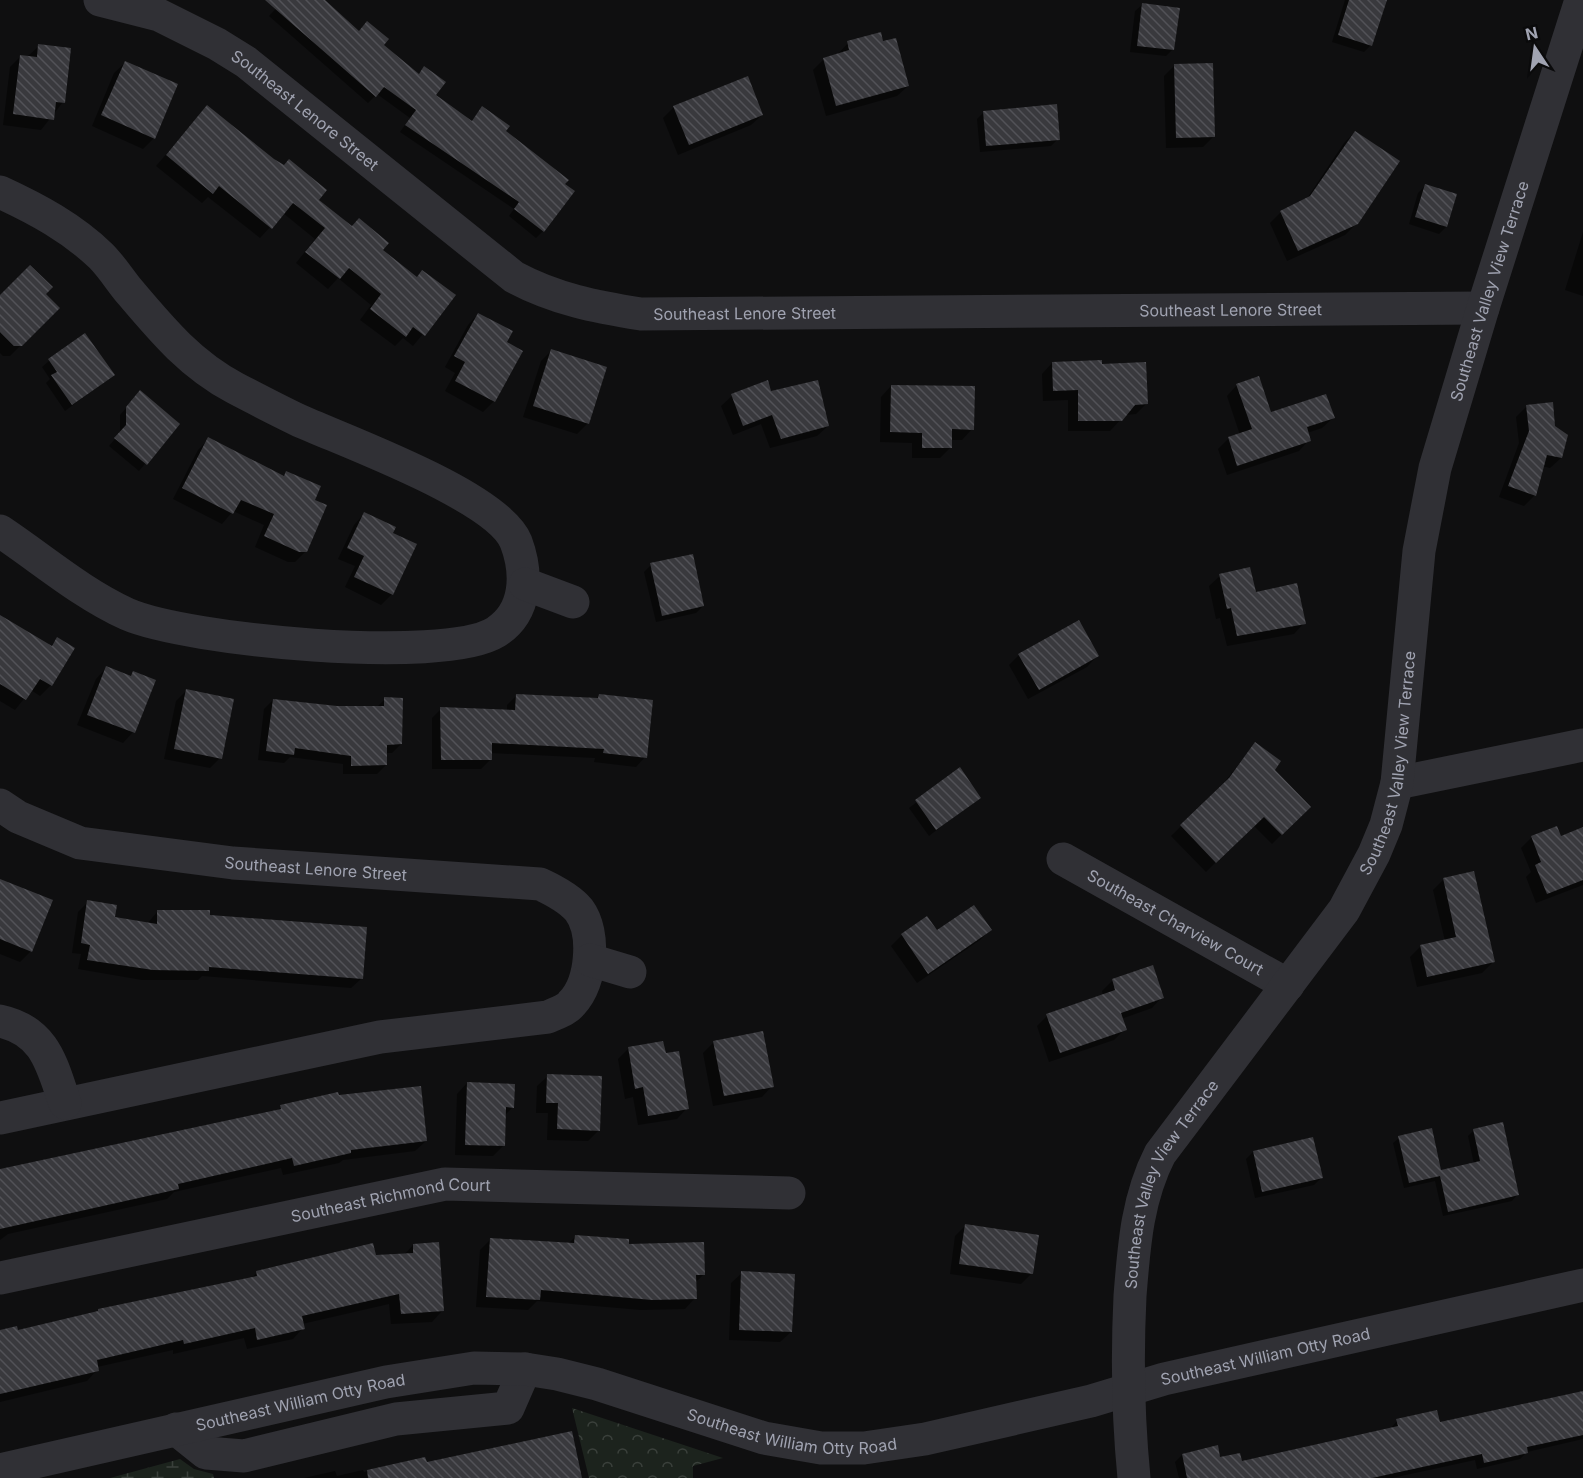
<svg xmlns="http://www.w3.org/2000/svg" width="1583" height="1478" font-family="Inter,sans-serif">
<defs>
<pattern id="forest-crowns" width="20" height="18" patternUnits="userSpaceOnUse" patternTransform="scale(1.5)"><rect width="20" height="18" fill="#1c231d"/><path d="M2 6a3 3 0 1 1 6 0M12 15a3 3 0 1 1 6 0" fill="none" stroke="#3a403b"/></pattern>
<pattern id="wetland-marsh" width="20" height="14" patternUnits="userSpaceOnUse" patternTransform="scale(1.5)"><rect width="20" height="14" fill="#1c231d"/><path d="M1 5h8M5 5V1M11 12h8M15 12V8" fill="none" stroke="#3a403b"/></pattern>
<pattern id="building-back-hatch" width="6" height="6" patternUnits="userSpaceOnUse" patternTransform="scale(1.5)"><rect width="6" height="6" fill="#39393d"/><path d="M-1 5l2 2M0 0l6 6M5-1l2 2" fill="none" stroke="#525257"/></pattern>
</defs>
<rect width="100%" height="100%" fill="#0f0f10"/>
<path fill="url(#forest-crowns)" d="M572,1408L723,1458L693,1466V1478H589Z"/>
<path fill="url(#wetland-marsh)" d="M180,1459L194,1469L213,1474L214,1478H110Z"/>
<path fill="#0007" d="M284,0H323L358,32L382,45L418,75L424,68L434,96L471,122L482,108L504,132L543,231L536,238L509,216L514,209L400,132L410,118L377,94L368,103L269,16Z
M1345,0H1385L1371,45L1364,52L1332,42Z
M1142,5L1173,49L1166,56L1130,52L1135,11Z
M848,43H882L908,86L897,96L826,116L813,70L824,59L837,55Z
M39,46L63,102L41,130L3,125L10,67L21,56L27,57Z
M125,63L154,138L143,149L92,126L114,73Z
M1175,65L1214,136L1203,147L1166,148L1164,76Z
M207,107L317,200L416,278L454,296L413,346L403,338L395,346L360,320L371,305L338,278L328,289L296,263L315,239L283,213L260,238L208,197L202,203L156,166Z
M674,107L762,115L751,125L678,155L663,118Z
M984,112L1058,139L1051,146L980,152L977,119Z
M1355,132L1357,223L1345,235L1287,261L1270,223L1280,213L1306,200L1344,143Z
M1425,186L1456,195L1446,227L1439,234L1409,224L1418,193Z
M1583,232V296L1565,290Z
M44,294L58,308L10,356H3L0,353V297Z
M478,314L505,342L494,401L483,412L445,391L455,373L445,367L468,325Z
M551,351L588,423L577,434L523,417L541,361Z
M49,361L113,375L65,411L46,383L50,379L42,367Z
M1052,363L1101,366L1146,404L1136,414L1125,415L1110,431H1068V400L1043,401L1042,374Z
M1237,385L1270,414L1333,418L1322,428L1307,433L1309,440L1299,451L1227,475L1218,449L1228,439L1240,435L1227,396Z
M891,386L972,429L962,440H951L950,448L940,458H912V443L880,442L881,397Z
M770,393L828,426L817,436L770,448L761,424L733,435L721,406L732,396Z
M134,399L178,424L139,471L109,446L120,433V415Z
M1527,406L1554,427L1561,458L1550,468L1542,466L1535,495L1524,506L1499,497L1519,443L1516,417Z
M209,439L282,477L287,473L313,500L306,551L295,562H288L255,547L264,525L233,511L222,524L173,499L198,450Z
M364,514L391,534L392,594L381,605L345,587L355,566L338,559L354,525Z
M651,565L703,606L696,613L656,622L644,572Z
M1220,576L1255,594L1304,623L1294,634L1227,646L1220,618L1216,619L1209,586Z
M57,639L51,685L40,696L31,690L15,710L0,701V673L50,647Z
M1019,655L1097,656L1087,667L1028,699L1009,665Z
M106,668L130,677L134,673L133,732L123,743L77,725L96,679Z
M186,691L220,758L210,768L164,759L176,701Z
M517,695L595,700L599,696L645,757L636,767L594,762L595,758L490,753L491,759L481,769H432V718L441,709L507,711V705Z
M385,699L401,744L392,753H386V765L377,774H343V764L290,757L284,763L258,760L264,709L273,700L337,708H376Z
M1255,744L1273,770L1309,807L1272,844L1253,825L1206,872L1171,836L1219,789Z
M959,770L979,797L929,836L909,808Z
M1583,828V885L1536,903L1526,877L1531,872L1521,848L1532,837H1560Z
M1444,879L1493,962L1482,973L1417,987L1410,957L1421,946L1445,941L1433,890Z
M0,882L31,951L20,962L0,954Z
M88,902L114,919L147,924L157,912L208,917L361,979L351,988L202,976L198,980H142L78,969L81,954L72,953L78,912Z
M990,930L980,940L917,983L891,946L902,935Z
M1152,967L1162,997L1152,1008L1121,1019L1125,1029L1114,1040L1049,1062L1037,1026L1047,1016L1103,996L1102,991L1112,981Z
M714,1042L772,1086L762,1097L713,1106L703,1053Z
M629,1048L664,1055L687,1108L677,1119L638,1125L633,1097L625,1099L618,1059Z
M548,1076L599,1130L588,1141L547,1140L548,1113H536L537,1086Z
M467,1083L513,1107L504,1116L503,1146L493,1156L455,1155L457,1094Z
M338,1097L426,1141L415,1151L343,1160L339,1163L283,1175L281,1168L174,1192L167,1199L8,1234L0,1240V1169L276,1112L281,1107Z
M1474,1130L1517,1195L1512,1201L1443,1216L1435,1181L1404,1188L1393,1143L1399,1138L1440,1172L1474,1164L1468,1136Z
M1253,1152L1321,1178L1314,1185L1255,1198L1246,1159Z
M966,1225L1032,1273L1021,1284L950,1274L955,1236Z
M576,1236L627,1245L704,1274L695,1283V1298L685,1309L641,1310L537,1301L528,1310L476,1307L480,1250L491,1239L568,1244Z
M413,1245L442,1311L432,1322L391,1324L389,1304L302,1324L303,1328L293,1339L247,1349L244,1338L173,1354V1350L97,1367V1370L87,1381L0,1402V1331L17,1332L251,1279L257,1272L404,1255Z
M742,1273L791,1332L780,1342L729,1340L731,1283Z
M1583,1392V1439L1527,1452L1520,1459L1477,1469L1475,1460L1392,1478H1179L1175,1462L1182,1455L1241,1463L1390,1429L1397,1421L1439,1424Z
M424,1458L426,1464L579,1478H304L335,1471L337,1476L363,1470L364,1472Z"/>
<path fill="url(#building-back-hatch)" d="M265,0H325L359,31L367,21L389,39L384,45L419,74L424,66L446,82L436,95L472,121L482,106L510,126L506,131L569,180L565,184L575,191L544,232L514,209L519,202L405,125L416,110L384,87L376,97Z
M1349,0H1387L1372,46L1338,35Z
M1142,3L1180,8L1174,50L1137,46Z
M881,32L883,41L896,38L909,86L836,106L823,58L849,50L847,41Z
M38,44L71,48L65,103L56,102L54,120L13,114L20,55L37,57Z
M125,61L178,84L155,139L101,115Z
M1213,63L1215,137L1176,138L1174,64Z
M748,76L763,115L689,145L673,106Z
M1057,104L1060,140L986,146L983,111Z
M207,105L274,159L284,165L289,159L327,190L319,200L352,226L359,218L389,243L383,250L417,277L422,270L456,295L425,336L413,327L406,337L370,309L381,294L349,268L340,279L305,252L325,228L293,203L272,229L219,186L213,194L166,155Z
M1355,131L1400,161L1358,224L1298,251L1280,211L1310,196Z
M1425,184L1457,194L1447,227L1415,217Z
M30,265L53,287L46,294L60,308L22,346H14L0,332V295Z
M478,313L513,331L507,342L523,351L495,402L455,381L465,362L454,356Z
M85,333L115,375L72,405L51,375L57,372L48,359Z
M551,349L607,367L589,424L533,406Z
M1102,360V364L1146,362L1148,404L1135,405L1122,421H1078V390L1053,391L1052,362Z
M1259,376L1271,412L1326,394L1335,418L1307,427L1311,441L1237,466L1228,437L1252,429L1236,384Z
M768,380L771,391L818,380L829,426L781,439L772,415L743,426L731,394Z
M891,385L975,386L974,430L952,429V448H922V433L890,432Z
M140,390L180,424L147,465L114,438L126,425V407Z
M1553,402L1555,426L1568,435L1562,458L1547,455L1536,496L1508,486L1529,431L1526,405Z
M208,437L284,476L286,471L321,486L315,500L327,505L307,552H299L264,536L274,514L241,500L233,514L182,488Z
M364,512L396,527L393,533L417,544L393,595L354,577L364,556L347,548Z
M693,554L704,606L662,616L650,563Z
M1250,567L1256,592L1297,583L1306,624L1237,636L1231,608L1227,609L1219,574Z
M0,615L52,646L57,637L75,648L52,686L40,679L26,700L0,684Z
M1079,620L1099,656L1039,690L1018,654Z
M106,666L131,676L133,671L156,680L135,733L87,715Z
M186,689L234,699L222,759L174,749Z
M516,694L598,698L599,694L653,700L647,758L603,753L604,749L492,743V760H441L440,707L515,710Z
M384,697L403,698L402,744L387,745V765L351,766V756L295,748L294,755L266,751L273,699L337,706H384Z
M1255,742L1281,761L1275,770L1311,807L1282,835L1264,817L1216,863L1180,825L1229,778Z
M960,767L981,798L936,830L915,800Z
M1557,826L1561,836L1583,827V880L1547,894L1535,865L1541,862L1531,836Z
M1474,871L1495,962L1427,977L1420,945L1456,937L1443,878Z
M0,879L53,900L32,952L0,939Z
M87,900L117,905L115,917L157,924V910H210V915L367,927L363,979L209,967V971L153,970L87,960L90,945L81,943Z
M974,905L992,930L928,974L901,934L927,916L937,930Z
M1153,965L1164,998L1121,1013L1127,1030L1060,1053L1046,1014L1115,990L1112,979Z
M763,1031L774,1087L724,1096L713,1041Z
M663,1041L666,1053L679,1051L689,1109L648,1116L643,1087L635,1089L628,1047Z
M547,1074L602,1076L600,1131L557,1129L558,1103H546Z
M467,1082L515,1084L514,1108L506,1107L505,1146L465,1145Z
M421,1086L427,1141L351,1150V1153L294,1166L292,1158L178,1184L179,1189L0,1229V1169L281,1109L280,1105L338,1092L339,1095Z
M1503,1122L1519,1195L1448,1212L1440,1176L1409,1183L1398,1136L1432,1128L1441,1170L1480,1161L1473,1129Z
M1313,1137L1323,1178L1262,1192L1253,1151Z
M965,1224L1039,1235L1033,1274L959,1264Z
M575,1235L629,1239V1244L704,1242L705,1275H696L697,1299L652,1300L541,1290L540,1300L486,1297L490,1238L574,1243Z
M439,1242L444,1311L401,1314L399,1294L302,1316L305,1329L257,1340L255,1328L184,1344L183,1340L97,1360L99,1371L0,1394V1330L17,1326L18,1330L98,1311V1309L257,1276L256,1271L373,1243L376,1255L413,1253V1244Z
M741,1271L795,1274L792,1332L739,1330Z
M1583,1391V1435L1527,1447L1528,1453L1484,1463L1482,1454L1372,1478H1187L1182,1454L1218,1445L1220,1457L1240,1453L1242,1461L1398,1426L1396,1419L1437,1410L1440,1422Z
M572,1431L582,1478H368L367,1470L425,1457L427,1462Z"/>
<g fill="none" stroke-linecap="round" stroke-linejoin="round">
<g stroke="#303035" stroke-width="33">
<path id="s1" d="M100,0L159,15L217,44L246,62L514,277C555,299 596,307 641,314L1483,308"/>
<path d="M0,192C37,209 72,228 101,256C111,266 120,280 129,291C162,330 190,364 235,388C256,399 277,410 298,420C344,441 498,496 516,542C528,574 527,612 496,632C443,665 186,640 127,614C81,593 42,559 0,531"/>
<path d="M525,584L573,602"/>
<path d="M1397,783L1583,745"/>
<path id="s2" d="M0,805L18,817L80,843L233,863L540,884C553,890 569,898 579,910C596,933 592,982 572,1003C567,1010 556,1013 548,1017L380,1037L0,1118"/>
<path id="s3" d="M1063,859L1288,985"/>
<path d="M590,960L630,972"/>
<path d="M0,1021C46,1031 52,1066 65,1103"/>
<path id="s4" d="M0,1278L445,1184L789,1193"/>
<path d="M176,1429L206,1453L244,1456L396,1419L508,1408L525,1369"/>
<path id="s5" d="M0,1470L386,1382L474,1368L525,1369L557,1374L597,1384L764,1438L821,1448H864L925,1439L1091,1401L1164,1379L1583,1285"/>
<path id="s6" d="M1134,1478C1128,1417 1127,1357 1130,1296C1134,1246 1137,1199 1160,1154L1344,910L1374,854L1386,825L1397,783L1419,551L1435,468L1483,308L1581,0"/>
</g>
</g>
<g text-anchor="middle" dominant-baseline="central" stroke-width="4.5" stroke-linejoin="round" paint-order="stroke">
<g font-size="16" fill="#a0a3b1" stroke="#0a0a0b">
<text stroke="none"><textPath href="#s1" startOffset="236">Southeast Lenore Street</textPath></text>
<text stroke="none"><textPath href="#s6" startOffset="1275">Southeast Valley View Terrace</textPath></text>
<text stroke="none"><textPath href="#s1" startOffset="1226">Southeast Lenore Street</textPath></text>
<text stroke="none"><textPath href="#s1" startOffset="740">Southeast Lenore Street</textPath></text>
<text stroke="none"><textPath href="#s6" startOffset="790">Southeast Valley View Terrace</textPath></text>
<text stroke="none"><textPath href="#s2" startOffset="326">Southeast Lenore Street</textPath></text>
<text stroke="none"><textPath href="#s3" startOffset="129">Southeast Charview Court</textPath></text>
<text stroke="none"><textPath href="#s6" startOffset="304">Southeast Valley View Terrace</textPath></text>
<text stroke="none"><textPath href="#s4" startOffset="399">Southeast Richmond Court</textPath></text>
<text stroke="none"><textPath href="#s5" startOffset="1298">Southeast William Otty Road</textPath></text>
<text stroke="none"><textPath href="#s5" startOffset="308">Southeast William Otty Road</textPath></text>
<text stroke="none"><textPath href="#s5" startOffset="812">Southeast William Otty Road</textPath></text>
</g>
</g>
<g transform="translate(1535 48) rotate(347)" stroke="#0a0a0b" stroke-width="4.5" paint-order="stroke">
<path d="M0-4.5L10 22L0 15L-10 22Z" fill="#a0a3b1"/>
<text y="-9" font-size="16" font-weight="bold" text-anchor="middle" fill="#a0a3b1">N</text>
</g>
</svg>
